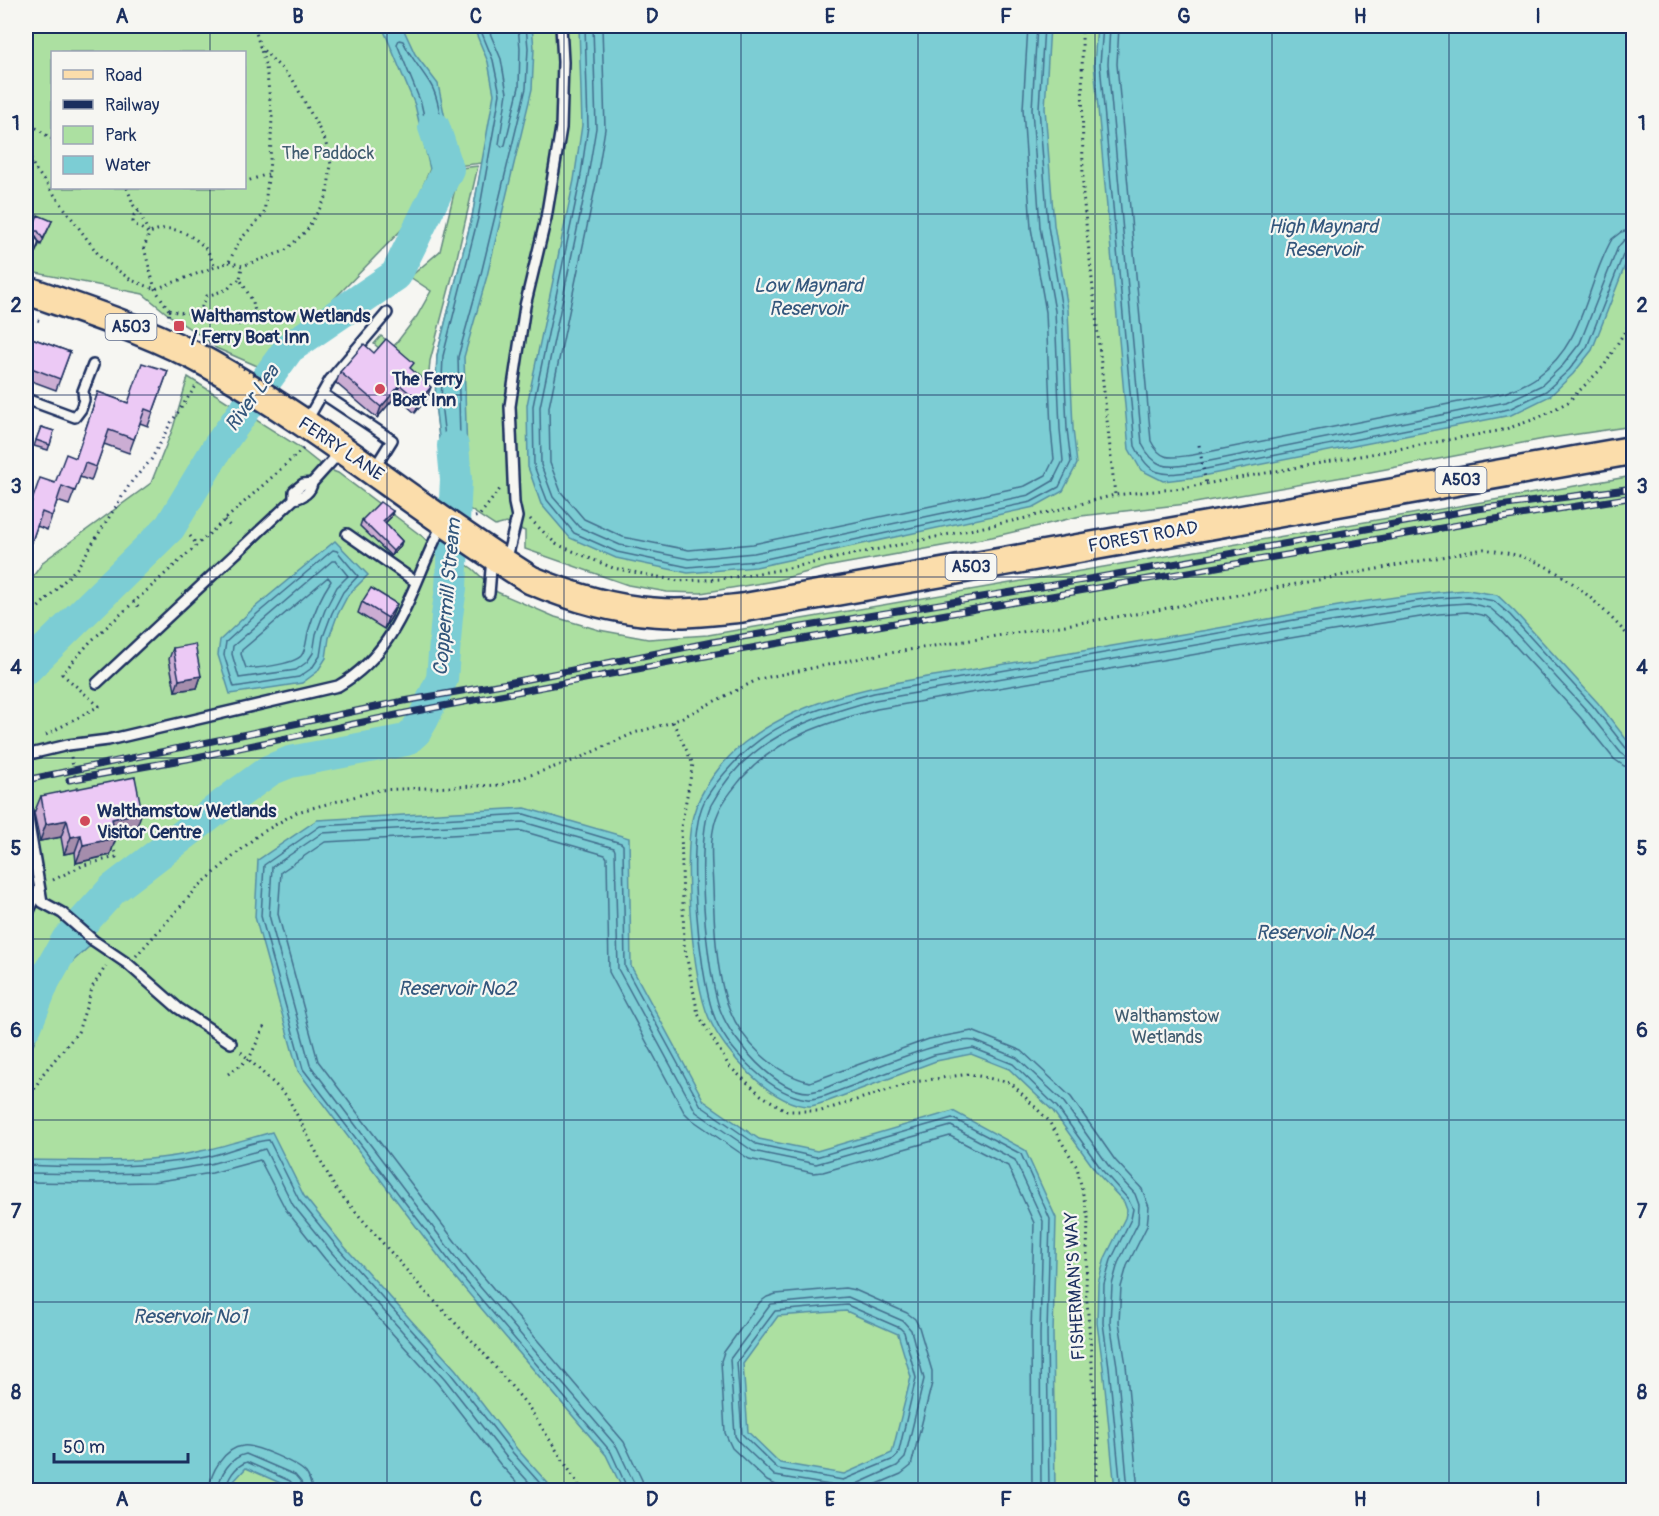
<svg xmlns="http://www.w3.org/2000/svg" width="1659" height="1516" font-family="Pangolin,sans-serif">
<rect width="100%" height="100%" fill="#f6f6f2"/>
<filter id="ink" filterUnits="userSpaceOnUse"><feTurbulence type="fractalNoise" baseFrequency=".0167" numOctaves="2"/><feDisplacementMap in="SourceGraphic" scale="12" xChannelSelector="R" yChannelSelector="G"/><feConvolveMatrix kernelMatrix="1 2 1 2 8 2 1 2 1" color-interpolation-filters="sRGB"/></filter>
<g filter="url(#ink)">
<path fill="#ace0a1" stroke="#648880" stroke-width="1.5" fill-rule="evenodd" d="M26,26H1633V426L1544,439L1360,474L1195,503L1081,516L992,537L826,567L774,581L701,593L667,592L628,585L525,549V531L506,523L495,526L457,501L445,489L435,403L437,355L472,217L482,163L430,169L407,224L306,328L262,368L216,348L206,339L170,316L143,294L26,271ZM52,52H244V188H52Z
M478,166L455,266L430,361L427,398L410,374L374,344L381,336L394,346L417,316L431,291L410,277L440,251L460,168Z
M188,377L296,445L325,468L338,473L423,537L431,545L445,550L473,569L497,592L555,617L599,630L648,639L708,635L1633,476V1490H26V586L44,561L151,483L173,428Z"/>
<path fill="#7ccdd4" stroke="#558ea5" stroke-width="1.5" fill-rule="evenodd" d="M382,26H402L415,54L438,84L455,167L430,169L415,105Z
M473,26H532L534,48L532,89L487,276L464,357L468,491L445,489L435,403L437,355L472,217L494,94L488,62Z
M579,26H1050L1045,108L1054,225L1068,309L1073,429L1077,464L1063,491L1034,507L756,567L688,573L616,558L570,538L541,504L528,467L527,405L574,180L582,125Z
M1097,26H1633V245L1592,350L1573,374L1550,396L1511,415L1197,477L1163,481L1141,470L1129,449L1094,64Z
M335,541L368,575L348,595L337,616L329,638L326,658L317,672L302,683L230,694L218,655L220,640L254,608Z
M1468,590L1497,595L1514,611L1598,703L1633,748V1490H1115L1103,1367L1097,1323L1098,1283L1105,1258L1125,1218L1127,1210L1124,1202L1098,1174L1053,1111L1009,1069L971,1054L936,1061L826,1102C821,1103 814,1106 809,1106C771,1105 723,1051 709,1018C692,981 682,855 693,816C700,789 723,760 744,743C813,689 904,682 988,667C1055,656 1122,644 1189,633C1282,618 1375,595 1468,590Z
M525,808L629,838L631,966L704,1101L759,1139L817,1151L953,1111L1025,1150L1056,1218L1053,1334L1055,1490H623L606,1455L453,1275L298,1071L255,917L258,860L317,820ZM846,1311L898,1334L911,1377L892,1453L844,1474L780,1463L748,1432L743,1364L778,1316Z
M65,926L91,945L63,970L26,1062V999Z
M272,1132L304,1196L342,1244L456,1370L517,1449L554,1490H291L287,1486L246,1468L233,1482L231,1490H26V1160C67,1160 109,1163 150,1159C192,1156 232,1143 272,1132Z"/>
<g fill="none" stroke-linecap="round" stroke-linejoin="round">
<path stroke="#426e8d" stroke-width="1.5" d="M479,26L493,60L500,94L478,218L443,356L441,403L450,481L452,483L458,484L461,481L458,357L481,274L526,88L528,48L526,26
M487,26L501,59L507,93L499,144L502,147L505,145L519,87L520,48L518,26
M585,26L588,126L580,181L533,406L534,466L547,500L574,533L617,552L688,567L756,561L1031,502L1059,487L1071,462L1067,429L1062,310L1048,226L1039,108L1044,26
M593,26L596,128L587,182L540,407L541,465L553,497L579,527L620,545L689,559L754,553L1029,495L1053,481L1063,461L1060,429L1055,311L1040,227L1032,109L1037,26
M602,26L605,129L596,184L549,407L550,463L561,492L584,519L623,537L689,550L753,544L1025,486L1046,475L1054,459L1051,430L1046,312L1031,228L1023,109L1028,26
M1103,26L1100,64L1135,446C1151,479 1163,475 1196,471L1509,409L1546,391L1569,370L1587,347L1625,250L1629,246H1634
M1110,26L1108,64L1142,444C1156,471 1168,467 1195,464L1506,402L1542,385L1563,365L1580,343L1618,247L1624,240L1634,238
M1119,26L1117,64L1151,441C1162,463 1173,457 1193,455L1504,393C1514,389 1528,384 1537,377C1586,342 1585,286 1612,239L1621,232L1634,229
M399,40L403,41C410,57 422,70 431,85C439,97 445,142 447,158L445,161L436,162L434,160L421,103L397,44Z
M333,550L337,551L358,576L343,592L332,613L323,637L320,656L312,668L299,677L234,687L224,655L226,642L258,613Z
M332,561H336L348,576L337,587L325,610L316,634L313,653L307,662L296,670L239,678L232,654L233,646Z
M328,577L331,581C321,596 314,612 309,629C306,637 307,649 301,656C293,664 257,669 246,668L241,654L242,650Z
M26,1000L33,997L66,937L69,936L79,943V947L57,968L26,1046
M26,1165C86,1168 147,1168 206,1157C227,1153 248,1142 269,1140L299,1200L338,1248L451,1374L513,1453L546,1490
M26,1173L95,1174L153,1173L210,1164L265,1149L293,1205L332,1253L445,1379L507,1458L536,1490
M26,1182L95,1183L153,1182L212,1173L260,1160L286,1210L325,1259L438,1384L500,1464L524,1490
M848,1297L903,1321L911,1330L924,1379L905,1458L897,1466L850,1487H842L775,1476L739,1442L735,1436L730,1359L771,1304Z
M847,1305L900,1328L904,1332L916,1378L898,1455L894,1459L843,1480L778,1469L742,1434L737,1362L775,1311Z
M209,1490C210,1473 224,1448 243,1446C255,1444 298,1464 306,1473C310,1478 311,1484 312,1490
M218,1490C219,1475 231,1457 246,1454L295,1475L301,1482L303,1490
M226,1490C227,1479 235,1466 247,1462L290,1481L294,1486L295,1490
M628,1490L611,1452L458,1272L303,1069L261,916L264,865L320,826L524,814L621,843L623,845L625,967L701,1106L756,1144L816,1157L952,1118L1021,1154L1050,1219L1047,1334L1049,1490
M635,1490L634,1483L617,1447L463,1267L310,1065L269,915L272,867L322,833L523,822L614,848L615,851L618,969L696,1112L753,1151L816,1164L951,1126L1015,1160L1043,1221L1040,1334L1041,1490
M644,1490L642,1480L624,1442L470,1261L318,1061L278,914L281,872L325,842L522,831L605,855L607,858L609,972L684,1112L691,1119L749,1159L813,1173L823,1172L950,1136L1008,1166L1034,1223L1031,1334L1032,1490
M807,1490L776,1485L767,1481L732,1448L725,1433L721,1361L724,1352L760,1302L767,1297L776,1294L845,1288L855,1290L907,1313L915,1319L919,1327L932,1371V1383L911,1466L901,1474L863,1490
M1121,1490L1109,1367L1103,1323L1104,1284L1111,1260L1131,1219L1133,1209L1128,1199L1102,1170L1057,1107L1013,1064L973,1048L934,1055L825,1096C819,1097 812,1100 807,1099C770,1094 725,1048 713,1013C699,971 685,841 704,802C710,789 721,777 731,766C770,722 818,708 874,693L1317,616L1438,598L1468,596L1494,601L1510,615L1593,706L1626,748L1634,750
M1128,1490L1117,1366L1110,1322L1112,1285L1118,1263L1138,1223L1139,1205L1135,1194L1108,1165L1063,1101L1017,1058L975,1041C945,1036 854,1076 823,1089C819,1090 813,1092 809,1092C776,1092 732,1041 721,1012C706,976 694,838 711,805C746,739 809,718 875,700L1318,624L1438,605L1468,603L1490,608L1504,620L1587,711L1621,753L1627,757L1634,758
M1138,1490L1126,1365L1119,1322L1121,1287L1127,1266L1147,1226L1149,1207L1142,1189L1115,1160L1071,1097L1022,1051L972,1031L929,1039L810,1082C775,1074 742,1042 729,1008C716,975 714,923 713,887C712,862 708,834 719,811C724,799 734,788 742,778C780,736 825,723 877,709L1320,633L1439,614L1467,612L1486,616L1498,627L1580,717L1614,759L1624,766L1634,767"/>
<path stroke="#7ccdd4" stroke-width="32" d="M26,669L170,527L218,447L289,348L396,275L448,169L434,127
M26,1026L44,981L67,940L113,889L237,794L270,770L290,762L406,740L416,731L423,719L442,679L447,616L451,588L456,479L453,446"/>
<defs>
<path id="service" d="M26,258L33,243
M323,394L392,440L374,469
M26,399L75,417L81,409L84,400L83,391L93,365
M306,422L330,380L387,313
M294,499V491L303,484L312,483
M347,534L416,582
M506,562L517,517L514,503L510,406L525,306L546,218L561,128L563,62L561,26
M489,594L492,557
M97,683L294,499C303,497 311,492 312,483L341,451
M26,755L68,745L108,740L338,686C401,650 412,583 443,523
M26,807L42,902L62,913L94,941L128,964L178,1008L231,1043
M26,917L39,890"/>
<path id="primary" d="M26,290C88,312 153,332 211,365C323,428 422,512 531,580C569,596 612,609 653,612C683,615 713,611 742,608L1634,450"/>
</defs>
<use href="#service" stroke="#1b2f5e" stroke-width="14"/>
<use href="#primary" stroke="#1b2f5e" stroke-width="32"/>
<path stroke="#1b2f5e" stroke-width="3" stroke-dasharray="1.5 4.5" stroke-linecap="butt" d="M1082,26L1083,195L1115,495
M26,121L52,139
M26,148L34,167L101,258L131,280L155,289L229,262L239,241L264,214L270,161L272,117L266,67L254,26
M26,160L33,166
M244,182L268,174
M127,188L134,206L139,211L149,234L144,248L155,289L169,310L168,320
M139,211L134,215L133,222C138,228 144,229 149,234C167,221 193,234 206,249C210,254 212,261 215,267
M229,262L242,266L285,251L307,230L327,196L331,164L325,140L293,80L260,47
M169,310C186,316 206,309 223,317C229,320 232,326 240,324C247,323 251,317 255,312L253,302L240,279L242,266
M199,313L207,296L228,289L233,283L240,279
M26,317L41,321
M475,517L479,516L500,489
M530,519L556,544L613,568L678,581L721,579L779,570L941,536L1026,518L1115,495L1183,488L1503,430L1538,418L1568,402L1604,366L1634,316
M224,520L231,527
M190,536L197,545
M133,601L141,609
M26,620L77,568L132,481L151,460L170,424L198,383
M673,722L693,764L681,827L684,944L698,1014L729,1066L761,1095L787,1111H821L914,1082L969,1074L1011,1083L1048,1120L1077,1167L1088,1217L1086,1289L1098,1439L1096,1480L1094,1490
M46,735L99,706L62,674L90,642L304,448
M71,757L78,791
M53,880L84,865L116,857L113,842
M136,956L198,887L258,835L297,812L379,790L501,785L575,760L634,733L673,722L759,679L871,656L1141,613L1484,549C1496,551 1508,553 1520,556C1567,570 1602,607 1634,642
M241,1052L287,1096L335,1188L421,1287L479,1348L528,1406L582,1490
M228,1074L249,1059L266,1023
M26,1105L42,1075L78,1032L93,986L106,966"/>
<use href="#service" stroke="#f6f6f2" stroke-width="9"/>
<use href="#primary" stroke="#fbddab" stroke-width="27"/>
<defs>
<path id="rail" d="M26,780L404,701L508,683L712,642L1095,578L1477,509L1634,488
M69,780L187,759L406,713L711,655L1476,522L1634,497"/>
</defs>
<use href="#rail" stroke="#1b2f5e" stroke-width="7"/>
<use href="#rail" stroke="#f6f6f2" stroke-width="4.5" stroke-dasharray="14" stroke-linecap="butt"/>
<path stroke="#1b2f5e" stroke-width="3" stroke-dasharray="1.5 4.5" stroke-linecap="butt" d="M238,365L286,394
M1199,445L1206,484"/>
</g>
<path fill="#cbadd3" stroke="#1b2f5e" stroke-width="1.5" d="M52,221L41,245L36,237L32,236L28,239L30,233Z
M26,336L70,352L56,390L26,379Z
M374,353L412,370L427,398L415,413L396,396L377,418L336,383L340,372Z
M168,371L148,426L140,423L129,453L104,444L91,481L80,477L69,505L57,501L47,530L37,526L27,556L26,555V505L30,506L55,483L76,458L98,392L128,403Z
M41,427L54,431L48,450L34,446Z
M393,511L391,517L385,523L402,541L400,547L391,556L360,526L362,520Z
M362,602L392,616L384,629L358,613Z
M173,648L201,676L197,688L175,691L169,659Z
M41,796L136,829L115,834L116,838L110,855L76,863L75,852L64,854L61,837L40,841L34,813Z"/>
<path fill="#a58dac" stroke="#1b2f5e" stroke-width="1.5" d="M34,231L32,236L28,239L30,233Z
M400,385L396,396L377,418L381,407Z
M431,387L427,398L415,413L419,401Z
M393,511L391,517L381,527L383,521Z
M402,541L400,547L391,556L393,551Z
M397,604L392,616L384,629L388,618Z
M201,676L197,688L175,691L179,680Z
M142,812L136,829L106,836L112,819Z
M67,820L61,837L40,841L46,824Z
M81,835L75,852L64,854L71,837Z
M116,838L110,855L76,863L83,845Z"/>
<path fill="#ecc9f5" stroke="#1b2f5e" stroke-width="1.5" d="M38,215L52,221L43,239L38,231H34L30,233Z
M26,336L70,352L60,379L26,366Z
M386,339L414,363L410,368L431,387L419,401L400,385L381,407L340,372L364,344L374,353Z
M142,363L168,371L153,412L145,409L134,439L109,430L96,467L85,463L75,491L62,486L52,516L42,512L32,541L26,540V505L30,506L40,478L55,483L66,454L76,458L98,392L128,403Z
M41,427L54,431L50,445L36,440Z
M380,502L393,511L383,521L402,541L393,551L362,520Z
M371,588L397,604L388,618L362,602Z
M195,644L201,676L179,680L173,648Z
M135,777L142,812L112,819L116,838L83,845L81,835L71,837L67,820L46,824L41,796Z"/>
</g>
<path fill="none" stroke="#1b2f5e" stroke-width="1.5" stroke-opacity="0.55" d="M210,26V52M387,26V1490M564,26V1490M741,26V1490M918,26V1490M1095,26V1490M1272,26V1490M1449,26V1490M210,188V1490M26,214H1634M26,395H1634M26,577H1634M26,758H1634M26,939H1634M26,1120H1634M26,1302H1634"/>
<g fill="#d1495b" stroke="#f6f6f2" stroke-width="2">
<rect x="173" y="320" width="12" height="12" rx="3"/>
<circle cx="380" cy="389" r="6"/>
<circle cx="85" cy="821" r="6"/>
</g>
<g text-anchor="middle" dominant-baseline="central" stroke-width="4.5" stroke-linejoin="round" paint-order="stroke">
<g fill="#f6f6f2" stroke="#5d6b8a" stroke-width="1.5">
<rect x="105.5" y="314" width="51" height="26" rx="4.5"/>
<rect x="1435.5" y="467" width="51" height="26" rx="4.5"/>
<rect x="945.5" y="554" width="51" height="26" rx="4.5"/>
</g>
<g font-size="16" font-weight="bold" fill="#1b2f5e">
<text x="131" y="327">A503</text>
<text x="1461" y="480">A503</text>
<text x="971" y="567">A503</text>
</g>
<g font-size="18" fill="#3f5b6f" stroke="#f6f6f2">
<text x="328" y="153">The Paddock</text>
<text x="1167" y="1016">Walthamstow<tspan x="1167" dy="21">Wetlands</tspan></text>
</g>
<g font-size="18" font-weight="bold" fill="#1b2f5e" stroke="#f6f6f2" text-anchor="start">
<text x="191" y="316">Walthamstow Wetlands<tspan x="191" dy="21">/ Ferry Boat Inn</tspan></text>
<text x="392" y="379">The Ferry<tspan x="392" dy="21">Boat Inn</tspan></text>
<text x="97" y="811">Walthamstow Wetlands<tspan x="97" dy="21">Visitor Centre</tspan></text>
</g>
<g font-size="18" fill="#1b2f5e" stroke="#f6f6f2">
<text transform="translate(341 449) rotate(34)">FERRY LANE</text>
<text transform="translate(1143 537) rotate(-10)">FOREST ROAD</text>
<text transform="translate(1075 1286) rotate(-93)">FISHERMAN'S WAY</text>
</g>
<g font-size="20" font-style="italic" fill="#33567c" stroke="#f6f6f2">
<text x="1323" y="226">High Maynard<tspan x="1323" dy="23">Reservoir</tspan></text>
<text x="808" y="285">Low Maynard<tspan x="808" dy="23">Reservoir</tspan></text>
<text transform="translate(252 398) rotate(-54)">River Lea</text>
<text transform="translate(447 597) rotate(-85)">Coppermill Stream</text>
<text x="1315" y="932">Reservoir №4</text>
<text x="457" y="988">Reservoir №2</text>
<text x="190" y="1316">Reservoir №1</text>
</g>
</g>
<rect width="1659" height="1516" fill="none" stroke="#f6f6f2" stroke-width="66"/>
<rect x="51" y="51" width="195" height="138" fill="#f6f6f2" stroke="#9ea6b7" stroke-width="1.5"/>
<rect x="63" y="70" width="30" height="9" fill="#fbddab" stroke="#9ea6b7" stroke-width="1.5"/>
<text x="105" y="81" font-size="18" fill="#1b2f5e">Road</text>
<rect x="63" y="100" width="30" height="9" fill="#1b2f5e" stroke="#9ea6b7" stroke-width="1.5"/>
<text x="105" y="111" font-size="18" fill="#1b2f5e">Railway</text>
<rect x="63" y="126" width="30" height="18" fill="#ace0a1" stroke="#9ea6b7" stroke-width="1.5"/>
<text x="105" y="141" font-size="18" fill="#1b2f5e">Park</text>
<rect x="63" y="156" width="30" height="18" fill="#7ccdd4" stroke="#9ea6b7" stroke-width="1.5"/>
<text x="105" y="171" font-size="18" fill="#1b2f5e">Water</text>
<path d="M54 1453v9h134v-9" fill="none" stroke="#1b2f5e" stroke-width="3"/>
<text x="63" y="1453" font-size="18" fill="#1b2f5e" stroke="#f6f6f2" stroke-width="4.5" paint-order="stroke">50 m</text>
<rect x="33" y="33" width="1593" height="1450" fill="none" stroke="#1b2f5e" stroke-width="2"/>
<g font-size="20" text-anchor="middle" font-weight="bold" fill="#1b2f5e">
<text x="122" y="23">A</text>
<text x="298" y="23">B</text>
<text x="476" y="23">C</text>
<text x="652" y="23">D</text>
<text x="830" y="23">E</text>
<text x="1006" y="23">F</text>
<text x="1184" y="23">G</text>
<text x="1360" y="23">H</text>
<text x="1538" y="23">I</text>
<text x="16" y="130">1</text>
<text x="1642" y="130">1</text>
<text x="16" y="312">2</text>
<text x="1642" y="312">2</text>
<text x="16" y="493">3</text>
<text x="1642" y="493">3</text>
<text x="16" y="674">4</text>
<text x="1642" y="674">4</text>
<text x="16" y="855">5</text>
<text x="1642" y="855">5</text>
<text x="16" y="1037">6</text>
<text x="1642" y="1037">6</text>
<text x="16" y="1218">7</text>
<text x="1642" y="1218">7</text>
<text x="16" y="1399">8</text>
<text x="1642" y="1399">8</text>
<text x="122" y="1506">A</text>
<text x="298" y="1506">B</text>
<text x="476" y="1506">C</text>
<text x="652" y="1506">D</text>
<text x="830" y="1506">E</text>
<text x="1006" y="1506">F</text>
<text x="1184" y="1506">G</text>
<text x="1360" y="1506">H</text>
<text x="1538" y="1506">I</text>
</g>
</svg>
